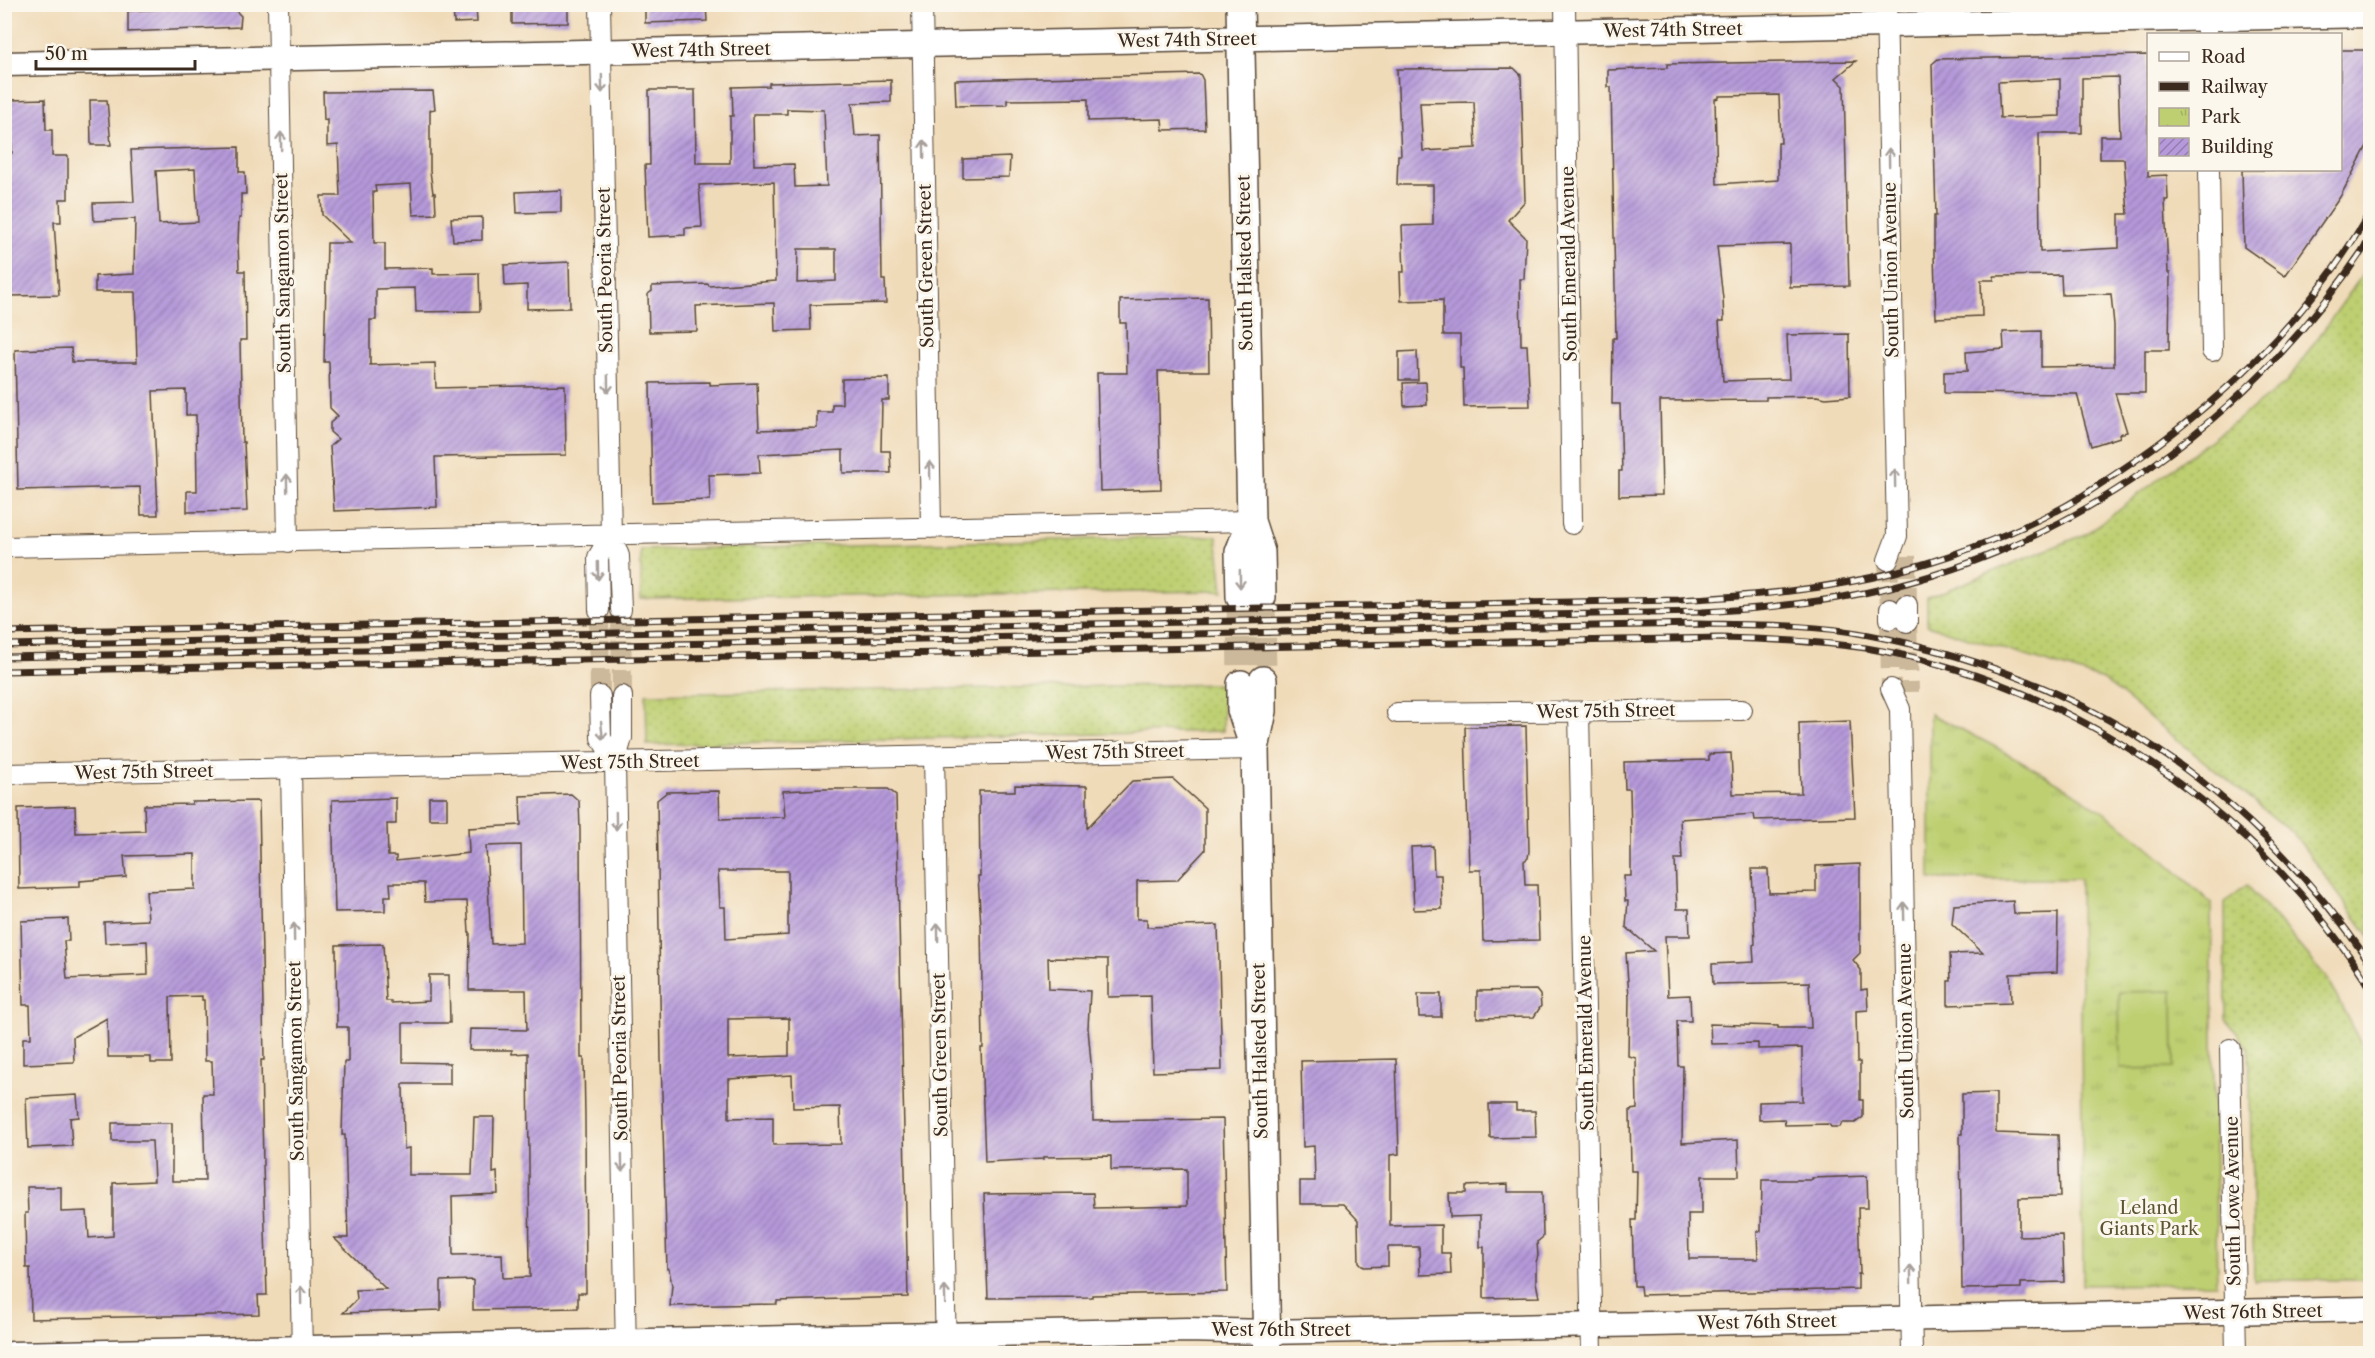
<svg xmlns="http://www.w3.org/2000/svg" width="2375" height="1358" font-family="'Libre Caslon Text',serif">
<defs>
<pattern id="grass-dots" width="8" height="8" patternUnits="userSpaceOnUse" patternTransform="scale(1.5)"><rect width="8" height="8" fill="#bdcf71"/><path d="M2 2h.1M6 6h.1" fill="none" stroke="#a3b261" stroke-width="1.8" stroke-linecap="round"/></pattern>
<pattern id="park-tufts" width="24" height="20" patternUnits="userSpaceOnUse" patternTransform="scale(1.5)"><rect width="24" height="20" fill="#bdcf71"/><path d="M3 7l-1-3M5 7V3M7 7l1-3M15 17l-1-3M17 17v-4M19 17l1-3" fill="none" stroke="#a3b261"/></pattern>
<pattern id="building-hatch" width="6" height="6" patternUnits="userSpaceOnUse" patternTransform="scale(1.5)"><rect width="6" height="6" fill="#b599da"/><path d="M-1 1l2-2M0 6l6-6M5 7l2-2" fill="none" stroke="#947db0"/></pattern>
</defs>
<rect width="100%" height="100%" fill="#fbf7ec"/>
<filter id="ink" filterUnits="userSpaceOnUse"><feTurbulence type="fractalNoise" baseFrequency=".0167" numOctaves="2"/><feDisplacementMap in="SourceGraphic" scale="12" xChannelSelector="R" yChannelSelector="G"/><feConvolveMatrix kernelMatrix="1 2 1 2 8 2 1 2 1" color-interpolation-filters="sRGB"/></filter>
<filter id="wash" filterUnits="userSpaceOnUse"><feTurbulence type="fractalNoise" baseFrequency=".008" numOctaves="4" result="noise"/><feDisplacementMap in="SourceGraphic" scale="24" xChannelSelector="R" yChannelSelector="G"/><feGaussianBlur stdDeviation="1.35" result="paint"/><feColorMatrix in="noise" values="0 0 0 0 0 0 0 0 0 0 0 0 0 0 0 0 0 1.4 0 .05"/><feComposite in="paint" operator="in"/></filter>
<g filter="url(#wash)">
<rect width="100%" height="100%" fill="#f0dbb9"/>
<path fill="url(#grass-dots)" stroke="#7c7c48" stroke-width="1.5" d="M2370,264V937L2294,834L2103,680L1927,625V598L2086,534L2286,383Z
M1217,536L1223,591L641,599V550Z
M1223,684V731L647,745L646,694Z
M2247,885L2327,978L2370,1062V1280H2254L2249,1049L2226,1019L2225,902Z"/>
<path fill="url(#park-tufts)" stroke="#7c7c48" stroke-width="1.5" d="M1930,714C1989,742 2048,774 2102,811C2141,838 2176,871 2211,903L2217,1284L2083,1285L2080,879H1930Z"/>
<path fill="#bdcf71" stroke="#7c7c48" stroke-width="1.5" d="M2173,991L2174,1068L2120,1069L2119,992Z"/>
<g id="blocks">
<path fill="url(#building-hatch)" fill-rule="evenodd" d="M165,4H237V12L241,16L240,27L128,32V11L165,9Z
M453,4H476L477,22L454,23Z
M512,4H568V23L512,24Z
M645,4H706L707,21L645,23Z
M2340,50H2370V140L2340,197L2285,276L2244,247L2242,170H2340Z
M2148,55V176L2167,175L2168,200H2165L2168,273H2170L2169,350H2145V393H2115L2127,432L2119,434L2120,437L2091,446L2077,394L1944,393V372L1967,371L1966,352L2004,349L2003,332L2041,331V367L2114,366V325L2111,294L2062,295L2061,275L1994,276V280H1981L1982,316L1936,318L1934,254V216H1936L1932,64L1938,59ZM2118,77L2120,136H2100V159H2124L2128,214H2119V248L2040,252L2039,133H2082V78ZM2060,79V116L2000,118L1998,82Z
M1856,61L1836,78L1844,86L1849,286L1790,287V244L1717,246L1723,299L1724,321H1719L1723,381L1789,379L1787,335L1849,334L1850,396L1826,398L1817,396L1766,397V400L1660,401L1662,495L1619,496V471H1622L1620,404H1612L1613,338H1616L1611,87H1608V70L1667,68V64ZM1779,95L1781,143H1778V180L1717,184L1715,99L1719,98V96Z
M1514,68L1521,75L1525,201L1508,220L1526,238L1524,279H1520L1521,345H1527L1530,406L1464,407L1463,368H1460V335H1443V300L1401,301L1400,272H1404L1402,226L1433,225V185H1397L1398,155H1401L1397,69ZM1474,102L1476,148L1423,151L1420,103Z
M1200,74L1203,80L1205,129L1163,130L1162,119L1088,121V99L1007,100V105L956,106L955,80Z
M891,80V102L852,103L855,136L880,135L882,280H885L886,303L810,305L811,330L775,331L774,303L696,306L697,331L649,332L648,294L652,291V286L708,284L709,286L776,281L774,182L699,185L702,227L685,228V235L648,237L645,165H650L649,90H695L696,163H730V116H733L732,87L769,86V83ZM787,109L824,110L827,186L795,187L794,164L754,165L753,114H787ZM798,249H836V281L797,283Z
M433,91L435,109L430,110V171L433,193H435L436,214L413,215L411,184L375,186L376,192H373L374,243H385V269L433,268V274L479,273L480,311L416,312L415,288L376,289V320H370V365L435,363L436,388L565,385L566,455L435,457L437,507L334,511L330,446L338,439L330,432V423L338,416L330,408L329,362H324L327,243H351L322,215L321,196H340L338,145L327,146V119L324,120L323,92Z
M45,99L46,130H52V156H68V199H60L61,222H54L59,295L10,296V177L9,170L5,168V160L12,153L11,100Z
M90,100H107L111,145H91Z
M239,147V172H245L246,194H241V218H239L238,242L239,271H245L246,340H240L242,442H244L247,511L187,512V491H197L196,415H186V390L153,391L158,515H141L140,487L18,490L15,350L71,348L72,362H137L135,292H95V276L134,274L135,219L94,221L93,203L134,202L131,150ZM195,169L198,222L159,224L156,171Z
M1010,157L1009,177L963,178V159Z
M561,190V212L517,213L516,192Z
M482,217V240L453,241L451,218Z
M569,262L570,308L527,309V285L505,286L504,265Z
M1208,298L1209,371H1158L1161,489L1100,491L1097,373H1127L1126,323H1120V300Z
M1417,351L1418,380H1399V352Z
M889,378V400H882L881,451H890L891,473H843V450L759,454L760,473L709,475L710,500L652,502L650,383L710,382V385L757,383L759,430L817,428V412H832V404H842V379Z
M1426,382L1427,405L1404,406L1403,383Z
M1850,721L1855,817L1755,820L1754,814L1680,819L1682,859H1675L1677,909H1689L1690,936H1665L1668,996L1690,995L1691,1021H1677L1678,1066H1683L1682,1143L1738,1140L1739,1176H1702V1214H1688L1689,1259H1758L1757,1231H1761L1762,1180H1812V1178L1867,1176L1868,1208H1858L1860,1274H1858V1289L1641,1295L1640,1286H1634L1632,1220H1636L1637,1171H1631L1630,1110L1637,1109L1636,1058L1628,1056L1629,997L1626,953L1654,951L1626,927L1628,901H1625L1624,876H1631V835L1630,789H1625L1624,762L1709,760V754L1731,753L1733,794L1801,793L1799,723Z
M1526,726L1529,851L1528,858L1524,861L1525,885H1537L1539,940L1483,941L1481,870H1469L1465,727Z
M1173,779L1205,808V850L1177,880L1137,881V919H1147V927L1218,925L1222,1070L1153,1072L1151,996L1108,997V959L1048,958L1049,989L1090,991L1088,1028L1092,1074L1093,1121L1223,1119L1227,1292L1092,1295V1297L988,1298L984,1194L1093,1193L1094,1208L1187,1206V1169L1111,1170V1156L1043,1157V1159L985,1162L981,1048H983L981,926L978,876H980L979,791H1015V785L1087,786V828L1132,781Z
M823,789H888L896,795L908,1297L777,1301V1304L670,1306L672,1285L669,1269H667L661,1059L657,800L667,792L719,791L720,819L785,817L783,791ZM718,871H788V935L726,939L725,907H720ZM789,1018V1056L728,1058V1019ZM792,1075L793,1108L840,1107L841,1144L773,1145V1117L729,1118V1079Z
M571,794L579,801L580,830L581,1058H584L585,1116L586,1293H578V1308L473,1310V1280L441,1281V1310L343,1313L357,1299L356,1290L386,1289L334,1238H348L345,1135H342L344,1062H348V1027H337L336,945L383,944L386,1001H391V1003L429,1001V975H449L450,1023H403V1062L450,1063V1084H403L404,1149L409,1148V1175H472L474,1117H494L493,1173L497,1172L498,1194L452,1196L453,1255L502,1254L503,1278L530,1277L528,1053L512,1054V1050H469L470,1029L527,1030L526,990H469L470,932H469L467,901L425,902L424,883H390L391,896H385V911L335,912L332,800L396,798V824H387L388,856H396V861L469,853L468,828L521,825L520,796ZM521,845L522,943L491,944L486,846Z
M429,797H447V819H429Z
M259,801L264,1060H261L263,1165L267,1295H258L259,1314L31,1319L30,1268H26L25,1213H28L27,1187H61V1212L87,1211L89,1238L113,1236V1183L154,1181L152,1141H112V1123H172V1181H205L203,1094H213L212,1061H205L204,1000H202V996L170,997L171,1063H151V1057H108L107,1018L73,1037L74,1062L23,1064V1038H31L30,1005H23L21,921L68,919L69,941H64L67,979L148,975L147,941L105,943L104,922L148,920L146,891L195,889V854L124,856L126,877L80,881V887L19,889L18,808L75,806L76,833L145,831L144,805L192,804V802Z
M1433,846L1434,875H1441L1442,909L1414,910L1411,847Z
M1860,864V953L1853,960L1861,970V990L1867,989L1868,1010L1856,1011L1857,1062H1860V1100H1863V1117L1855,1123H1842L1840,1127H1831L1829,1124L1785,1125L1784,1119L1759,1120V1102L1802,1101V1048L1758,1049V1043L1711,1044L1710,1024L1778,1026V1028H1811L1809,982L1713,984L1712,964L1754,962L1753,945L1755,944L1752,869H1768L1769,893L1816,892V866Z
M2013,901L2014,914L2058,913L2057,972L2010,974L2011,1003L1948,1005V981H1951L1950,954L1983,953L1952,924L1954,905Z
M1536,990L1540,995L1541,1006L1534,1017L1477,1018V991Z
M1418,994H1441V1017H1419Z
M1396,1059L1399,1154L1390,1155V1226L1441,1225V1253H1450L1451,1274L1420,1275L1419,1247H1388V1266L1364,1267L1359,1262L1358,1220L1343,1204H1300V1181H1315L1314,1146L1303,1147L1301,1061Z
M1996,1093V1133L2058,1135L2060,1197L2019,1198V1236L2062,1235L2064,1282L2021,1283V1288L1962,1289L1960,1134H1962V1094Z
M77,1095L79,1117L70,1118L72,1146L28,1148L26,1098Z
M1489,1104H1516V1111H1535L1536,1137L1490,1138Z
M1508,1184V1192H1542L1543,1237L1537,1242L1538,1256L1536,1262V1282L1539,1297L1484,1298V1247H1480V1216L1450,1217L1449,1193H1466V1186Z"/>
</g>
</g>
<g filter="url(#ink)">
<use href="#blocks" fill-opacity="0" stroke="#564535" stroke-width="1.5"/>
<g fill="none" stroke-linecap="round" stroke-linejoin="round">
<path stroke="#ccb89a" stroke-width="20" stroke-dasharray="20 10" stroke-linecap="butt" d="M1906,556L1907,605
M1888,560L1890,609
M599,610L600,696
M621,610L622,696
M1890,619L1891,689
M1907,622L1909,692"/>
<path stroke="#ccb89a" stroke-width="27" stroke-dasharray="27 14" stroke-linecap="butt" d="M1240,597L1241,684
M1262,597L1263,680"/>
<defs>
<path id="minor" d="M278,4L288,542
M600,4L611,535L619,556L621,610
M922,4L931,528
M1565,4L1572,524
M1886,4L1897,536L1888,560
M2206,4L2207,34
M2209,170L2212,351
M4,547L1251,521
M1907,605V622
M1890,609V619
M599,610L598,557L611,535
M1891,689L1900,709L1912,1354
M600,696L601,738L615,762
M622,696V738L615,762L626,1354
M1579,712L1592,1354
M1397,713L1742,710
M934,756L946,1354
M291,769L302,1354
M4,774L1255,749
M2230,1049L2236,1354"/>
<path id="tertiary" d="M4,64L2370,15
M12,1354L1187,1330L1266,1332L2370,1309"/>
<path id="secondary" d="M1240,4L1251,521L1261,552L1262,597
M1240,597L1239,552L1251,521
M1263,680V711L1255,749L1267,1354
M1241,684V710L1254,748"/>
</defs>
<use href="#minor" stroke="#564535" stroke-width="22"/>
<use href="#tertiary" stroke="#564535" stroke-width="27"/>
<use href="#secondary" stroke="#564535" stroke-width="30"/>
<use href="#minor" stroke="#fff" stroke-width="20"/>
<use href="#tertiary" stroke="#fff" stroke-width="24"/>
<use href="#secondary" stroke="#fff" stroke-width="27"/>
<defs>
<path id="rail" d="M4,632L1679,600C1752,596 1824,590 1895,572C1949,558 2005,537 2056,511C2077,501 2097,486 2117,473C2218,406 2310,317 2370,212
M4,645L1702,612C1756,609 1811,604 1864,593C2072,550 2254,416 2370,239
M4,657L1698,624C1755,625 1813,624 1869,635C2084,676 2247,784 2370,963
M4,671L1721,638C1770,639 1818,641 1866,648C2072,682 2259,812 2370,987"/>
</defs>
<use href="#rail" stroke="#3b2a1e" stroke-width="7"/>
<use href="#rail" stroke="#fbf7ec" stroke-width="4.5" stroke-dasharray="14" stroke-linecap="butt"/>
</g>
<defs><path id="oneway-shaft" d="M-6 0H5M1.5-3L5.5 0L1.5 3" fill="none" stroke-width="1.6" stroke-linecap="round" stroke-linejoin="round" transform="scale(1.5)"/></defs>
<g stroke="#a79f9a">
<use href="#oneway-shaft" transform="translate(602 84) rotate(89)"/>
<use href="#oneway-shaft" transform="translate(281 141) rotate(-91)"/>
<use href="#oneway-shaft" transform="translate(924 149) rotate(-91)"/>
<use href="#oneway-shaft" transform="translate(1889 157) rotate(-91)"/>
<use href="#oneway-shaft" transform="translate(608 384) rotate(89)"/>
<use href="#oneway-shaft" transform="translate(930 470) rotate(-91)"/>
<use href="#oneway-shaft" transform="translate(1895 478) rotate(-91)"/>
<use href="#oneway-shaft" transform="translate(287 483) rotate(-91)"/>
<use href="#oneway-shaft" transform="translate(598 571) rotate(89)"/>
<use href="#oneway-shaft" transform="translate(1240 579) rotate(89)"/>
<use href="#oneway-shaft" transform="translate(602 731) rotate(84)"/>
<use href="#oneway-shaft" transform="translate(616 821) rotate(89)"/>
<use href="#oneway-shaft" transform="translate(1904 911) rotate(-91)"/>
<use href="#oneway-shaft" transform="translate(294 932) rotate(-91)"/>
<use href="#oneway-shaft" transform="translate(938 932) rotate(-91)"/>
<use href="#oneway-shaft" transform="translate(622 1163) rotate(89)"/>
<use href="#oneway-shaft" transform="translate(1911 1274) rotate(-91)"/>
<use href="#oneway-shaft" transform="translate(301 1295) rotate(-91)"/>
<use href="#oneway-shaft" transform="translate(945 1295) rotate(-91)"/>
</g>
</g>
<g text-anchor="middle" dominant-baseline="central" stroke-width="6" stroke-linejoin="round" paint-order="stroke">
<g font-size="18" fill="#3b2a1e" stroke="#fbf7ec">
<text transform="translate(1673 30) rotate(-1)">West 74th Street</text>
<text transform="translate(1187 40) rotate(-1)">West 74th Street</text>
<text transform="translate(701 50) rotate(-1)">West 74th Street</text>
<text transform="translate(1245 263) rotate(-91)">South Halsted Street</text>
<text transform="translate(1569 264) rotate(-91)">South Emerald Avenue</text>
<text transform="translate(926 266) rotate(-91)">South Green Street</text>
<text transform="translate(605 270) rotate(-91)">South Peoria Street</text>
<text transform="translate(1891 270) rotate(-91)">South Union Avenue</text>
<text transform="translate(283 273) rotate(-91)">South Sangamon Street</text>
<text transform="translate(1606 711) rotate(-1)">West 75th Street</text>
<text transform="translate(1115 752) rotate(-1)">West 75th Street</text>
<text transform="translate(630 762) rotate(-1)">West 75th Street</text>
<text transform="translate(144 772) rotate(-1)">West 75th Street</text>
<text transform="translate(1906 1031) rotate(-91)">South Union Avenue</text>
<text transform="translate(1586 1033) rotate(-91)">South Emerald Avenue</text>
<text transform="translate(1260 1051) rotate(-91)">South Halsted Street</text>
<text transform="translate(940 1055) rotate(-91)">South Green Street</text>
<text transform="translate(620 1058) rotate(-91)">South Peoria Street</text>
<text transform="translate(296 1061) rotate(-91)">South Sangamon Street</text>
<text transform="translate(2233 1201) rotate(-91)">South Lowe Avenue</text>
<text transform="translate(2253 1312) rotate(-1)">West 76th Street</text>
<text transform="translate(1767 1322) rotate(-1)">West 76th Street</text>
<text x="1281" y="1330">West 76th Street</text>
</g>
<g font-size="18" fill="#5c5333" stroke="#fbf7ec">
<text x="2149" y="1208">Leland<tspan x="2149" dy="21">Giants Park</tspan></text>
</g>
</g>
<rect width="2375" height="1358" fill="none" stroke="#fbf7ec" stroke-width="24"/>
<rect x="2147" y="33" width="195" height="138" fill="#fbf7ec" stroke="#aea59a" stroke-width="1.5"/>
<rect x="2159" y="52" width="30" height="9" fill="#ffffff" stroke="#aea59a" stroke-width="1.5"/>
<text x="2201" y="63" font-size="18" fill="#3b2a1e">Road</text>
<rect x="2159" y="82" width="30" height="9" fill="#3b2a1e" stroke="#aea59a" stroke-width="1.5"/>
<text x="2201" y="93" font-size="18" fill="#3b2a1e">Railway</text>
<rect x="2159" y="108" width="30" height="18" fill="url(#park-tufts)" stroke="#aea59a" stroke-width="1.5"/>
<text x="2201" y="123" font-size="18" fill="#3b2a1e">Park</text>
<rect x="2159" y="138" width="30" height="18" fill="url(#building-hatch)" stroke="#aea59a" stroke-width="1.5"/>
<text x="2201" y="153" font-size="18" fill="#3b2a1e">Building</text>
<path d="M36 60v9h159v-9" fill="none" stroke="#3b2a1e" stroke-width="3"/>
<text x="45" y="60" font-size="18" fill="#3b2a1e" stroke="#fbf7ec" stroke-width="4.5" paint-order="stroke">50 m</text>
</svg>
